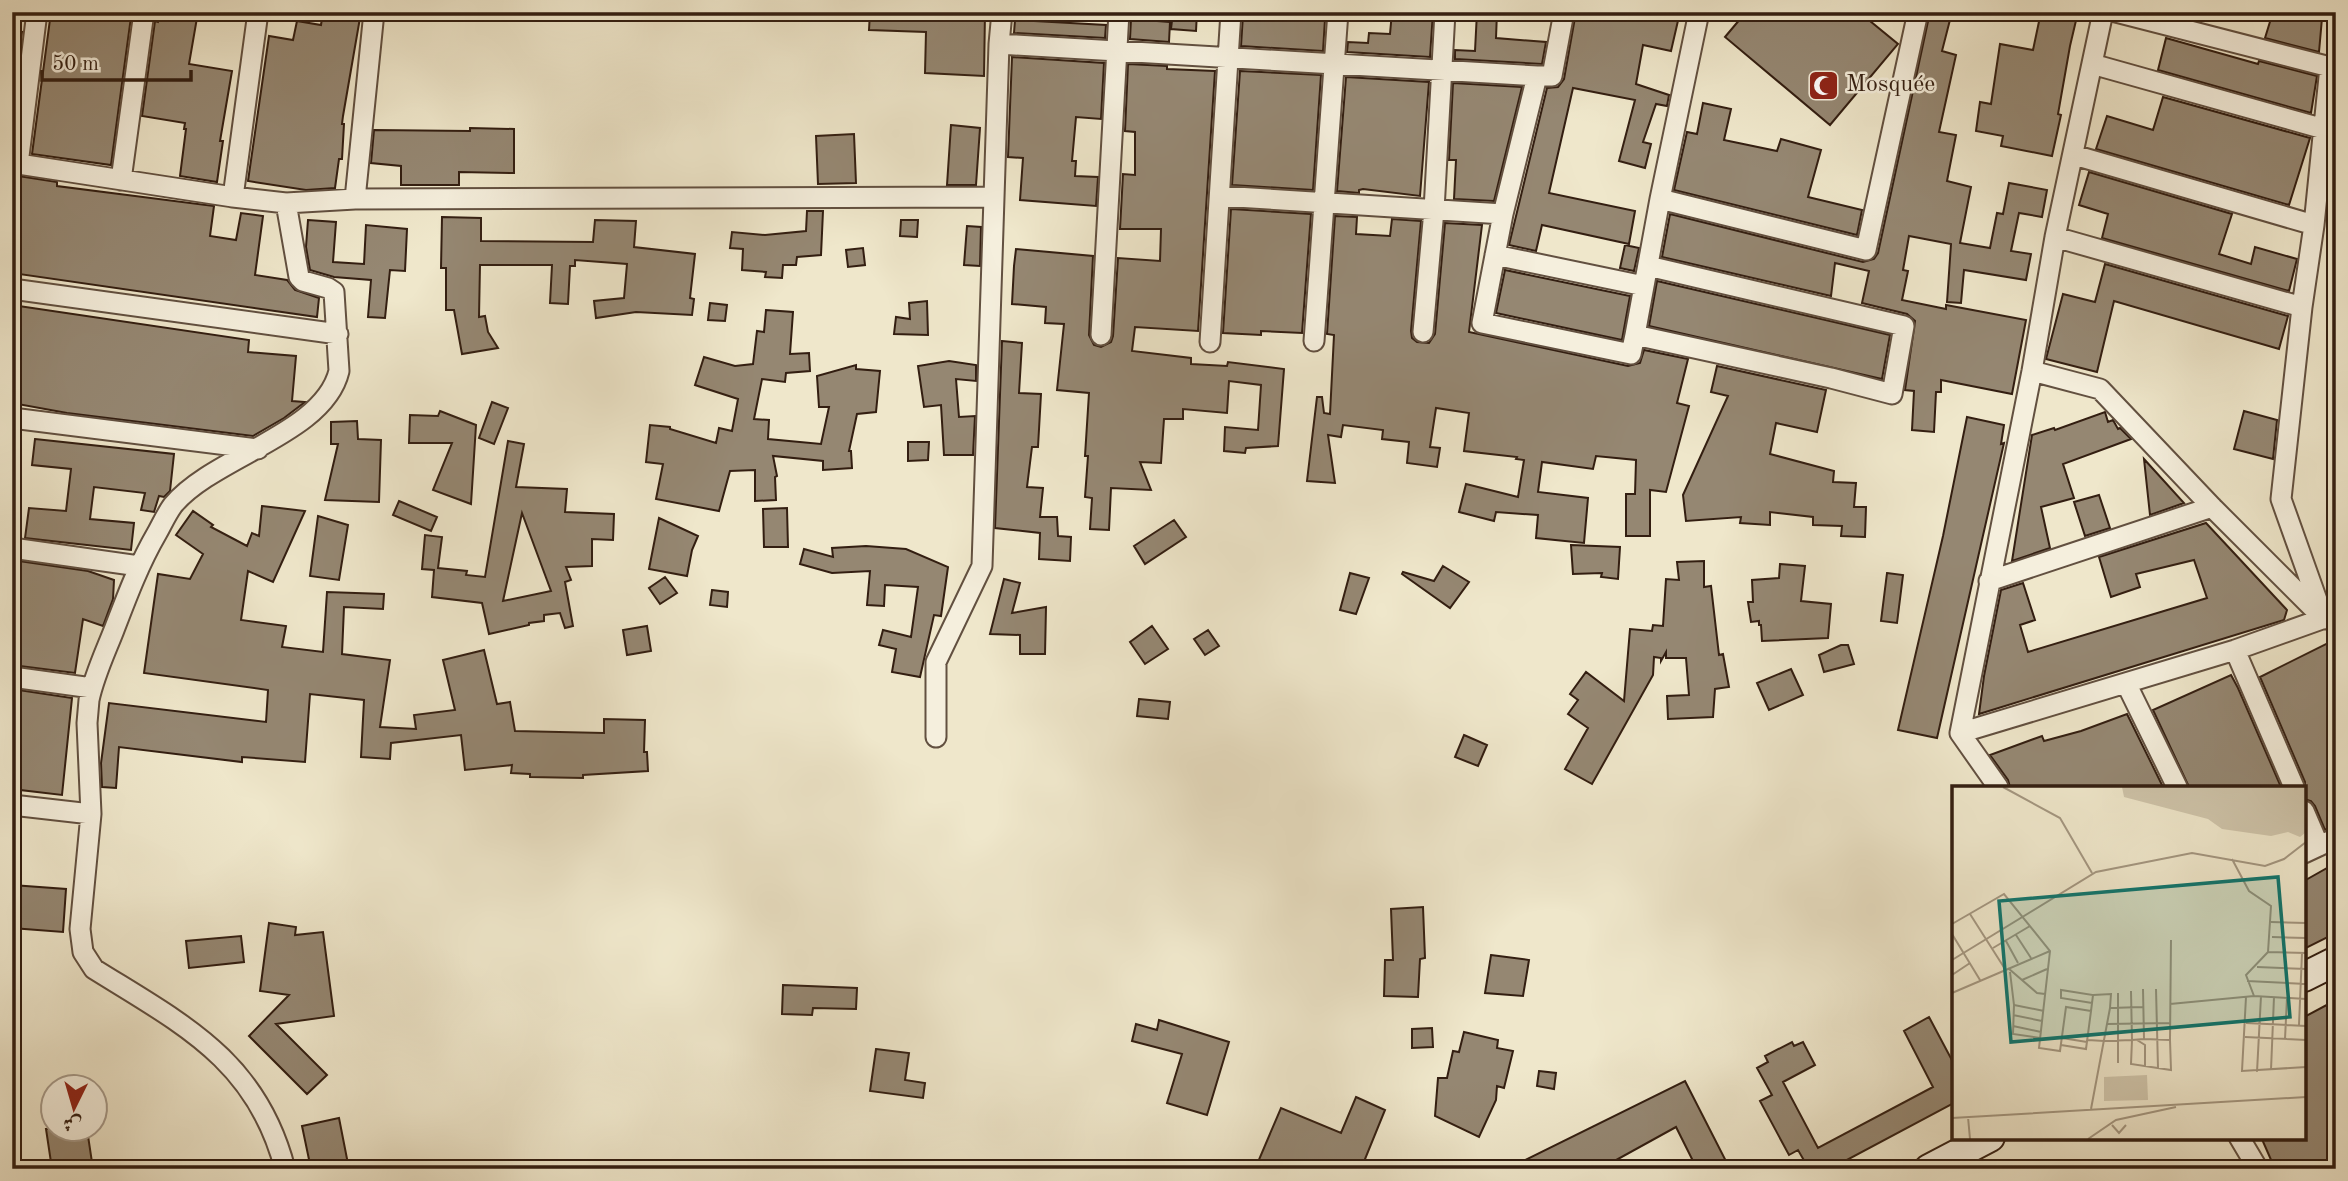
<svg xmlns="http://www.w3.org/2000/svg" width="2348" height="1181" font-family="'Old Standard TT',Amiri,serif">
<rect width="100%" height="100%" fill="#efe7cb"/>
<filter id="stains"><feTurbulence type="fractalNoise" baseFrequency=".00286" numOctaves="4"/><feColorMatrix values="0 0 0 0 .2 0 0 0 0 .09 0 0 0 0 .02 0 0 0 .5 -.17"/></filter>
<radialGradient id="worn" r=".72"><stop offset=".6" stop-color="#630" stop-opacity="0"/><stop offset="1" stop-color="#630" stop-opacity=".3"/></radialGradient>
<path fill="#958772" stroke="#331e11" stroke-width="2" fill-rule="evenodd" d="M51,12H101L131,17L111,165L32,154Z
M161,12H198L189,64L232,71L220,141H223L217,182L180,176L186,129H184L185,123L142,116L155,21L158,22Z
M323,12H361L343,116L342,124H344L342,159H339L335,188L306,190L248,181L269,36L293,40L297,21L321,25Z
M870,12H985L984,76L925,73L926,32L869,30Z
M1173,12H1197L1196,31L1171,29Z
M1288,12H1304L1303,17L1325,19L1323,51L1241,46L1243,15L1288,16Z
M1392,12H1433L1430,57L1347,52L1348,42L1368,43L1369,33L1390,34Z
M1477,12H1497L1496,38L1546,42L1542,64L1455,59V50L1475,51Z
M1576,12H1680L1671,51L1643,45L1636,84L1669,95L1667,106L1656,104L1643,142L1651,144L1645,168L1619,161L1635,100L1573,88L1549,193L1635,211L1629,244L1542,225L1536,251L1509,245L1547,88L1558,87L1564,79Z
M1746,12H1859L1898,44L1830,125L1725,37Z
M1930,12H1952L1942,51L1956,55L1939,132L1956,135L1947,181L1971,187L1960,243L1990,248L1997,213L2003,214L2009,183L2047,190L2042,217L2019,213L2011,251L2031,254L2026,280L1964,270L1961,303L1947,302L1951,244L1909,236L1903,270L1908,271L1902,300L1946,309V305L2026,320L2012,394L1941,380V392H1936L1934,432L1912,430L1914,391L1905,390L1915,321L1907,314L1862,303L1869,271L1835,263L1831,296L1662,257L1670,214L1863,262L1874,259L1878,253Z
M2041,12H2078L2070,46L2058,114L2061,115L2052,156L2001,146L2003,136L1976,131L1980,102L1991,104L2000,44L2033,50Z
M2273,12H2298L2322,18L2319,52L2265,38Z
M1131,19L1170,22L1169,42L1130,39Z
M1015,20L1106,25L1105,38L1014,33Z
M12,31L22,32L18,65L12,64Z
M2166,38L2258,64L2259,61L2317,76L2311,113L2158,70Z
M1012,57L1104,63L1101,119L1076,117L1072,161H1076L1075,176L1098,177L1096,206L1020,200L1023,158L1008,157Z
M1128,64L1167,66V69L1215,71L1198,331L1135,327L1132,351L1191,358V364L1227,366L1228,362L1284,369L1278,446L1246,448L1245,453L1224,451L1225,427L1258,430L1261,385L1229,381L1227,413L1183,409V419H1164L1161,463L1140,462L1151,490L1111,488L1109,530L1090,529L1092,498L1085,497L1088,456H1085L1089,393L1057,390L1064,324L1045,323L1046,307L1012,304L1014,266L1016,249L1093,256L1089,335L1094,345L1101,347L1111,342L1113,336L1118,258L1160,261L1161,229H1120L1123,174L1135,175V132L1125,131Z
M1240,71L1321,75L1313,190L1232,185Z
M1346,77L1429,82L1420,196L1363,189L1359,190V193L1337,191Z
M1453,83L1522,87L1494,201L1454,199L1456,160H1449Z
M2163,97L2310,138L2289,205L2096,149L2107,116L2153,130Z
M1703,103L1731,109L1724,140L1777,151L1781,139L1821,150L1808,197L1862,210L1857,235L1674,190L1687,132L1697,134Z
M951,125L980,128L976,185H947Z
M470,128L514,129V173L459,172V185H401V166L371,163L374,130L470,131Z
M854,134L856,183L818,184L816,136Z
M2089,172L2232,214L2219,254L2251,264L2255,247L2297,259L2289,291L2102,238L2108,214L2079,205Z
M12,175L57,182V186L214,206L210,236L236,240L241,213L263,216L255,275L287,280L295,290L319,298L317,317L12,273Z
M1231,209L1311,214L1302,333L1261,331V335L1223,333Z
M807,211H823L821,255L797,257L796,265H783L782,278L765,277L766,272L742,270L743,249L730,248L732,232L765,235L806,231Z
M1335,216L1357,217L1356,234L1390,236L1392,219L1421,221L1411,331L1412,338L1417,342L1429,343L1435,334L1445,223L1482,225L1469,332L1628,366L1640,363L1644,350L1688,359L1677,403L1689,406L1666,492L1650,490V536H1626V494H1635L1636,460L1596,456L1593,469L1542,462L1538,492L1588,498L1584,543L1536,538L1538,515L1496,512L1494,521L1459,512L1466,484L1518,497L1524,460L1516,459L1517,457L1464,451L1469,413L1436,408L1430,447L1440,448L1437,467L1407,463L1409,442L1382,439L1383,430L1343,425L1341,437L1328,435L1335,483L1307,481L1317,397H1322L1324,413L1330,414L1334,335L1327,334Z
M442,217L481,218V241L593,242L595,220L636,221L634,247L695,254L690,298L694,299L692,315L636,312L596,318L594,301L624,298L627,264L575,260V266H570L568,304L550,303L552,265H480L479,317L485,316L488,332L498,348L462,354L454,310H446V268H441Z
M308,220L336,222L333,262L364,264L366,225L407,229L405,271L390,270L385,318L368,317L371,280L334,277L310,270L306,247Z
M901,220H918L917,237L900,236Z
M967,226L981,227L980,266L964,265Z
M1625,245L1639,248L1634,271L1620,268Z
M863,248L865,265L848,267L846,250Z
M2105,264L2288,316L2279,349L2114,301L2097,372L2046,359L2063,294L2095,302Z
M1505,270L1630,296L1622,340L1496,313Z
M1657,281L1890,335L1882,379L1649,326Z
M927,301L928,335L894,334L896,317L910,319L909,303Z
M710,303L727,305L725,321L708,320Z
M12,305L249,340L248,352L296,356L292,401L305,402L284,418L253,436L67,413L12,403Z
M766,310L793,312L790,354L809,353L810,371L786,373L785,382L762,379L754,419L769,420L768,439L821,444L829,407H819L817,376L856,365V369L880,371L876,412L857,414L849,451H851L852,468L823,470V461L773,456L777,476L775,477L776,500L755,501V470L730,471L719,511L656,499L663,464L646,462L650,425L670,427V429L716,443L719,428L732,431L738,399L695,385L704,357L735,366L753,364L757,331L764,332Z
M1002,341L1022,343L1019,393L1041,394L1038,447H1032L1027,487L1043,488L1040,517H1057L1058,536L1071,537L1070,561L1039,559L1040,533L995,528Z
M949,361L976,365V381L956,379L959,417L975,416L973,455H944L941,405L924,407L918,366Z
M1717,366L1826,390L1817,432L1776,423L1770,454L1834,471L1833,482L1856,483L1854,507H1866L1865,537L1841,536L1842,526L1813,525V517L1770,512V525L1740,523L1741,517L1686,521L1683,495L1728,396L1711,392Z
M492,402L508,408L494,444L479,438Z
M440,411L476,425L471,504L433,490L452,443H409L410,415L438,416Z
M2244,411L2277,420L2273,459L2234,449Z
M2105,412L2108,422L2113,420L2118,429L2120,428L2131,439L2063,464L2074,498L2041,507L2050,548L2012,561L2032,435L2054,428L2055,430Z
M1967,417L2004,425L2001,444L2004,443L1937,738L1898,730L1943,536Z
M357,421L358,439L381,440L379,502L325,500L338,444H331V422Z
M35,439L174,454L170,491L164,497L159,496L154,512L141,510L145,493L94,487L90,519L134,523L131,550L25,538L29,508L66,511L71,469L32,465Z
M508,441L524,444L516,487L567,489L565,512L614,514L613,540L592,539V566L566,567L571,580L565,582L573,626L565,628L560,613L544,615V621L529,623V625L489,634L482,603L432,597L434,570L422,569L425,535L442,537L438,568L467,571L466,575L485,577ZM522,513L551,591L503,601Z
M908,442H929L928,460L908,461Z
M2144,459L2184,503L2150,515Z
M2099,495L2110,528L2085,536L2074,502Z
M399,501L437,517L431,531L393,515Z
M262,506L305,511L273,582L248,571L241,620L286,626L282,647L323,652L327,592L384,594L383,609L344,607L342,654L390,660L380,727L416,729L414,715L455,710L443,660L484,650L497,704L510,702L515,731L604,733V719L645,720L644,752H647L648,771L583,775V778L530,777V774L511,773L512,765L465,770L461,735L391,743L390,759L361,757L364,700L310,694L305,762L242,757V762L119,747L116,788L102,787L101,763L109,703L266,722L268,690L144,673L158,574L190,579L203,554L176,535L193,511L213,525L211,527L247,546L252,533L259,536Z
M787,508L788,547H764L763,509Z
M318,516L348,525L339,580L310,576Z
M659,518L698,536L692,550L687,576L649,569Z
M1174,520L1186,537L1145,564L1134,546Z
M2206,523L2287,610L2284,620L1979,714L1984,676L2001,590L2023,583L2035,620L2020,625L2028,652L2207,598L2194,560L2136,574L2140,587L2111,597L2099,557Z
M1571,545L1620,547L1618,579L1601,577L1602,573L1573,574Z
M866,546L906,549L948,567L941,616L934,615L920,677L892,672L896,649L879,645L883,630L911,637L918,587L885,585L884,606L867,605L870,571L832,573L800,564L804,549L833,557L832,548Z
M12,560L88,571L114,580L113,599L103,626L83,619L75,673L12,665Z
M1704,561V587L1711,586L1719,655L1723,654L1729,687L1715,689L1713,717L1668,719L1667,696L1689,695L1686,658H1666V652L1661,661V658L1654,657L1653,675L1592,784L1565,769L1588,728L1568,714L1578,700L1570,694L1586,672L1624,701L1630,629L1652,631L1653,625L1663,626L1666,579L1679,580L1677,562Z
M1780,564L1805,566L1801,601L1831,604L1828,638L1762,641L1761,625H1759V621L1751,622L1748,602H1753L1752,580L1779,578Z
M1443,566L1469,582L1450,608L1402,574L1403,572L1434,581Z
M1350,573L1369,578L1356,614L1340,610Z
M1887,573L1903,575L1897,623L1881,621Z
M665,577L677,593L660,604L649,588Z
M1004,579L1020,583L1012,613L1046,607L1045,654H1020V635L990,634Z
M712,590L728,592L727,607L710,605Z
M647,626L651,651L627,655L623,630Z
M1152,626L1168,649L1145,664L1130,642Z
M1208,630L1219,646L1205,655L1194,639Z
M2336,639V826L2325,830L2315,806L2311,801L2304,799L2305,782L2260,677Z
M1841,645H1848L1854,664L1824,672L1819,655Z
M1791,669L1803,695L1769,710L1757,683Z
M2231,675L2238,688L2281,787H2189L2153,710Z
M12,689L72,698L62,795L12,789Z
M1139,699L1170,702L1168,719L1137,716Z
M2127,714L2163,787H2010L2008,780L1990,755L2042,736L2044,741L2081,731Z
M1464,735L1487,745L1478,766L1455,757Z
M2336,863V933L2304,949V881Z
M12,885L66,889L63,932L12,928Z
M1423,907L1425,958L1420,959L1418,997L1384,996L1385,960H1393L1391,909Z
M269,923L296,927L295,935L323,932L334,1016L276,1024L327,1075L307,1094L249,1036L289,995L260,991Z
M241,936L244,962L189,968L186,941Z
M1491,955L1529,960L1523,996L1485,993Z
M783,985L857,988L856,1009L813,1008L812,1015L782,1014Z
M2336,1000V1169H2275L2261,1137H2304V1017Z
M1929,1017L1954,1064V1103L1830,1169H1809L1798,1150L1789,1155L1760,1101L1772,1095L1757,1068L1768,1062L1765,1056L1792,1042L1794,1046L1803,1042L1815,1065L1783,1082L1818,1148L1933,1087L1904,1031Z
M1159,1020L1229,1042L1207,1115L1167,1103L1182,1054L1132,1041L1136,1024L1157,1030Z
M1432,1028L1433,1047L1412,1048V1029Z
M1464,1032L1498,1040L1497,1048L1513,1051L1504,1088L1497,1086L1496,1100L1479,1137L1435,1116L1438,1078H1447L1453,1051L1459,1052Z
M876,1049L909,1053L905,1080L925,1083L923,1098L870,1091Z
M1539,1071L1556,1073L1554,1089L1537,1086Z
M1685,1081L1730,1169H1697L1676,1127L1600,1169H1507Z
M1356,1097L1385,1110L1361,1169H1255L1281,1108L1341,1133Z
M339,1118L349,1169H311L302,1126Z
M46,1129H87L93,1169H52Z"/>
<g fill="none" stroke-linecap="round" stroke-linejoin="round">
<defs>
<path id="minor" d="M999,44L1537,76
M2092,64L2324,129
M2074,155L2314,225
M12,163L233,197L286,203L355,199L993,197
M18,164L37,12
M121,180L144,12
M1220,196L1503,214L1537,76H1552L1564,12
M233,197L258,12
M355,199L374,12
M1660,199L1866,250L1918,12
M1503,214L1482,323L1631,354L1635,335
M2055,237L2302,307L2314,225L2330,67L2116,12
M1495,255L1644,286
M1648,266L1904,326L1892,394L1831,378L1635,335L1660,199L1699,12
M12,289L338,334
M2302,307L2281,499L2322,614
M1423,332L1434,210L1445,12
M1101,335L1119,12
M1314,341L1338,12
M1210,342L1231,12
M2032,371L2100,389L2212,507L2324,619
M12,418L258,449
M12,548L139,566
M1989,581L2212,507
M2235,650L2294,787
M12,677L92,688
M2126,683L2177,787
M1960,733L2235,650L2336,614
M936,737V662L982,566L999,44L1002,12
M1998,787L1960,733L2032,371L2055,237L2103,12
M12,805L91,814
M2304,811L2319,846
M2304,853L2336,838
M2239,1137L2258,1169
M285,1169C257,1060 182,1024 94,969L83,952L80,929L91,814L87,723L89,700C94,676 105,653 114,630C127,596 139,564 157,533C162,524 167,513 173,505C214,456 324,434 339,371L334,292L328,288L303,281L299,277L286,203"/>
<path id="secondary" d="M2304,977L2336,961
M1929,1169L1990,1137"/>
</defs>
<use href="#minor" stroke="#625040" stroke-width="23"/>
<use href="#secondary" stroke="#331e11" stroke-width="32"/>
<use href="#minor" stroke="#f5efdd" stroke-width="19"/>
<use href="#secondary" stroke="#f5efdd" stroke-width="28"/>
</g>
<defs>
<symbol id="mosque-square" viewBox="-11 -11 22 22"><rect x="-9" y="-9" width="18" height="18" rx="4" fill="#8f2418" stroke="#f5efdd"/><path d="M3.5-4.9A6 6 0 1 0 3.5 4.9A5 5 0 1 1 3.5-4.9Z" fill="#fff"/></symbol>
</defs>
<g fill-rule="evenodd">
<use href="#mosque-square" x="1806" y="68" width="35" height="35"/>
</g>
<g text-anchor="middle" dominant-baseline="central" stroke-width="5" stroke-linejoin="round" paint-order="stroke">
<g font-size="24" fill="#331e11" stroke="#f5efdd" text-anchor="start">
<text x="1846" y="85">Mosquée</text>
</g>
</g>
<g transform="translate(1952 786)">
<rect width="354" height="354" fill="#efe7cb"/>
<path d="M170,1H353V47L348,51L336,46L319,50L270,43L256,33L172,11Z" fill="#cfc5ab"/>
<path d="M195,289L196,314L152,315V291Z" fill="#cfc5ab"/>
<path fill="none" stroke="#a49781" stroke-width="2" d="M51,1L108,32L140,87M280,73L297,105L319,120L316,166L294,189L302,210M18,128L53,183M319,136L354,137M0,138L52,108L98,165L87,262L108,265L114,221L139,225M0,148L28,194M64,149L79,172M320,151L354,152M54,155L66,177M41,162L78,140M316,166L354,167M0,174L144,86L240,67L313,80L332,73L354,56M305,181L354,183M56,182L85,207L93,208M58,186L62,219M0,189L18,177M70,194L95,183M295,195L354,198M191,203L192,253M204,203L206,282M0,207L98,165M166,207V277M141,209L159,208L158,222M294,211L290,285L354,281M218,218L302,210L354,213M61,229L90,235M294,237L354,240M155,238L219,237M347,239L350,167M61,240L89,246M293,251L354,254M88,252L61,248L62,219L92,225M110,252L135,256M333,253L335,212M136,254L152,255L180,254L192,253L218,254L219,284L179,278L180,254L179,205M185,254L193,259V280M218,254L219,154M109,259L134,263L139,225L141,209L109,204V212L140,217M319,284L322,211M305,286L309,210M139,323L158,222L191,221M16,331L18,353M0,332L354,311M160,339L167,347L174,339M136,353L164,334L224,321"/>
<path fill="#0f766e" fill-opacity="0.15" stroke="#0f766e" stroke-width="3.5" d="M326,91L338,231L59,256L47,115Z"/>
<rect width="354" height="354" fill="none" stroke="#331e11" stroke-width="3.5"/>
</g>
<rect width="2348" height="1181" fill="none" stroke="#efe7cb" stroke-width="42"/>
<rect x="14" y="14" width="2320" height="1153" fill="none" stroke="#331e11" stroke-width="3.5"/>
<rect x="21" y="21" width="2306" height="1139" fill="none" stroke="#331e11" stroke-width="2"/>
<g transform="translate(74 1108) rotate(185)"><circle r="33" fill="#f5efdd" stroke="#a79b8b" stroke-width="2"/>
<path d="M0-5L12 26L0 18L-12 26Z" fill="#8f2418"/>
<text y="-10" font-size="19" font-weight="bold" text-anchor="middle" fill="#331e11">ش</text>
</g>
<path d="M42 70v10h149v-10" fill="none" stroke="#331e11" stroke-width="3.5"/>
<text x="52" y="70" font-size="21" fill="#331e11" stroke="#f5efdd" stroke-width="5" paint-order="stroke">50 m</text>
<rect width="100%" height="100%" filter="url(#stains)"/>
<rect width="100%" height="100%" fill="url(#worn)"/>
</svg>
